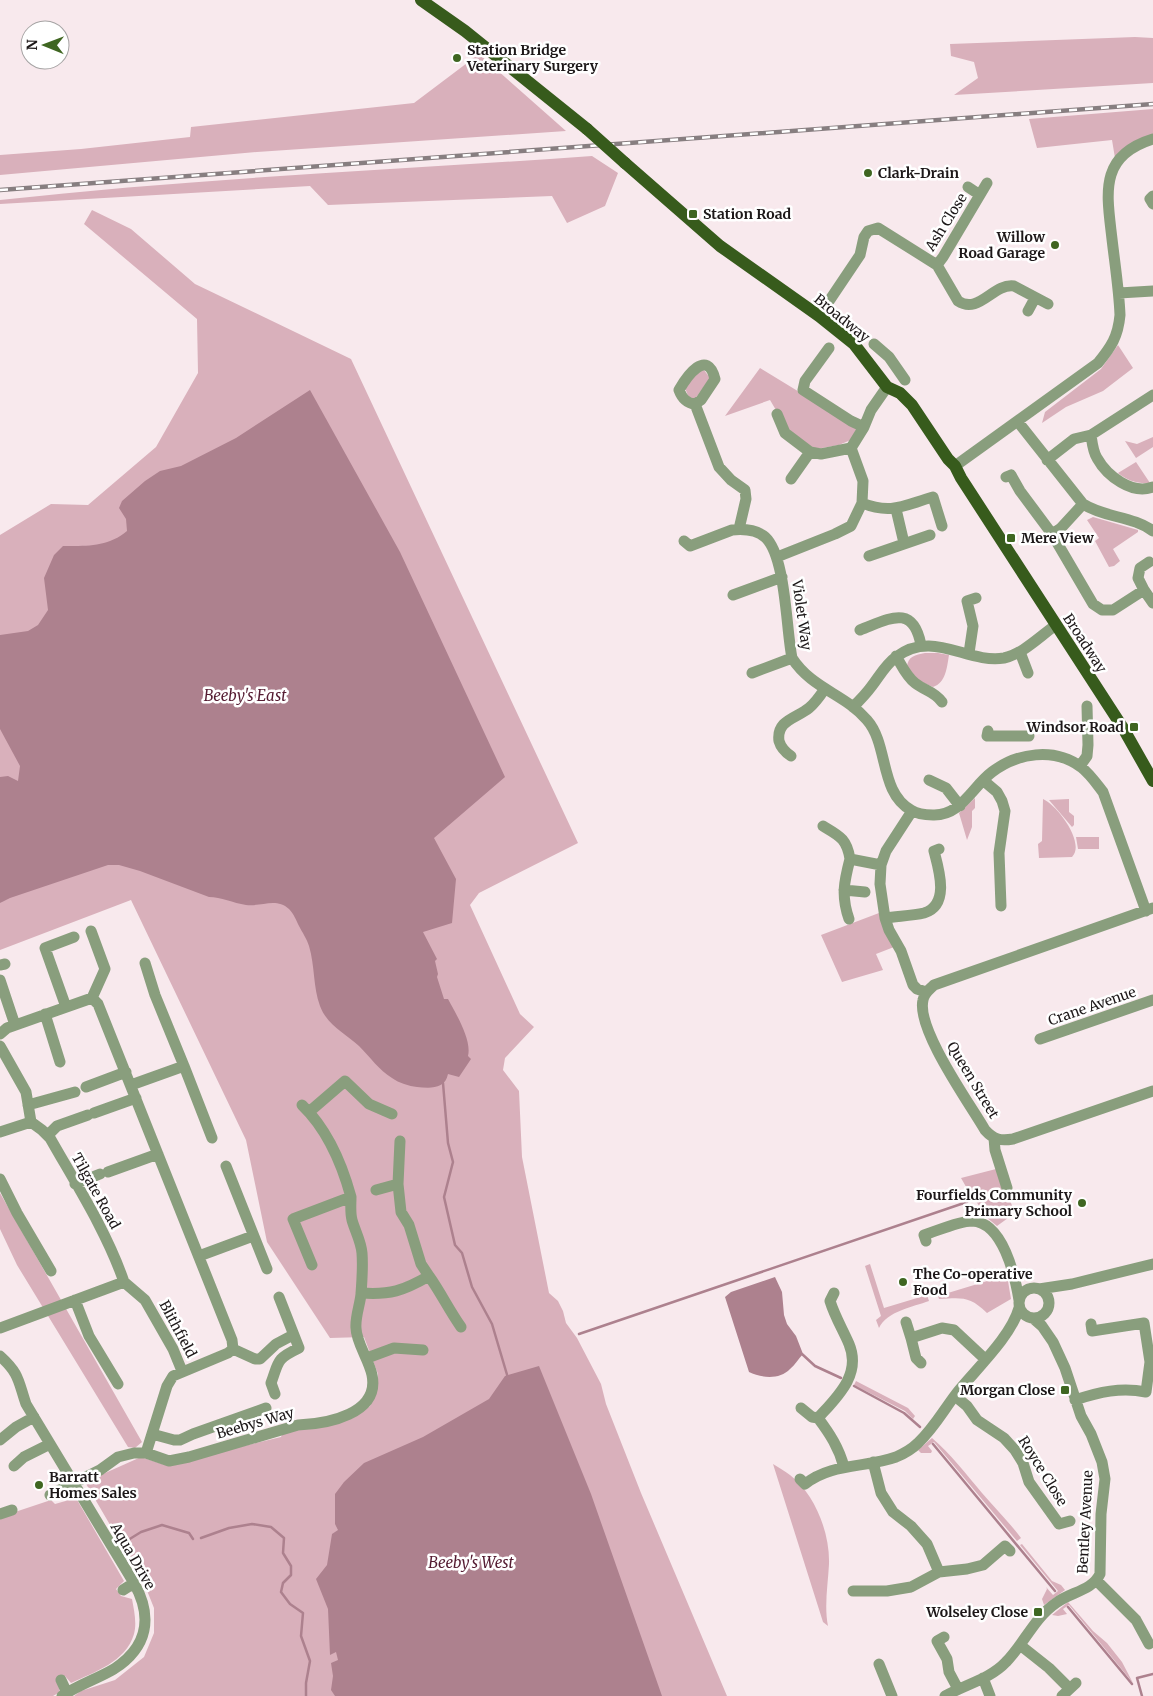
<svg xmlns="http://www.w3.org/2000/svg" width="1153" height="1696" font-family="Merriweather,serif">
<rect width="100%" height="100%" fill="#f8e9ed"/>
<path fill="#d9b0bb" d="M1135,37L1153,38V83L954,95L978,78L974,62L951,56L950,44Z
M479,54L566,131L257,152L0,175V155L81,149L190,137L191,127L414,103Z
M1153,109V135L1115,158L1112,140L1037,148L1029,119Z
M592,156L618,173L605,206L567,223L552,196L328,205L310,186L0,204V200C197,178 395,170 592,156Z
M92,210L131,229L195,284L351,359L578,843L479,893L470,905L520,1014L534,1027L505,1058L503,1070L519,1091L522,1157L549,1293L558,1301L563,1311L566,1323L577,1338L601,1384L606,1404L641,1493L727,1696H74L81,1691L115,1680L144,1657L154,1633V1608L144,1583L85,1482L141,1457L165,1465L281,1437L283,1432L353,1418L370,1406L376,1389L378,1374L364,1337L330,1338L267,1242L246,1140L131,900L0,950V535L51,504L88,505L156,447L198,373L197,319L84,224Z
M1118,345L1133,368L1103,391L1066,407L1042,423L1045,412L1101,369Z
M760,368L860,429L853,439L839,445L822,448H811L786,427L770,400L725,416Z
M704,370L710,378L695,399L689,398L685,388L695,374Z
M1153,437V447L1136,458L1125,441L1137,444Z
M1136,462L1150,483C1138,484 1128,481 1118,473Z
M1093,517L1138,530V532L1113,549L1120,561L1114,566L1109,567L1095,541L1099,538L1087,520Z
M925,653H938L949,655C947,667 946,683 933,687L919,681L907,667C908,656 915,655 925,653Z
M975,798V808L972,811V827L967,840L959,813Z
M1043,799C1057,805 1086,843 1072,857L1039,858L1038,844L1042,841Z
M1069,799V812L1074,816V825L1072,827L1049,800Z
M1076,837H1099V849H1078Z
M879,913L894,947L876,954L883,970L842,982L821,935Z
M996,1169L1004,1189L973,1199L961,1178Z
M0,1193L142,1442L135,1448L128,1447L17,1265L0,1229Z
M1007,1193L1015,1213L997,1226L986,1217L976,1201Z
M870,1264L884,1308L927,1295L929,1301C913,1307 887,1311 879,1328L876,1320L881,1316L865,1266Z
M1007,1275L1011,1299L987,1313C969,1296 963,1298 939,1299L938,1296Z
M856,1381L908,1408L915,1416L913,1419L905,1411L854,1385Z
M932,1438C951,1454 966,1474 982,1493C995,1508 1009,1522 1021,1538L1017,1541L934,1442L928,1446L932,1451L931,1453H921L918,1450Z
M773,1464C779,1468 785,1471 790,1475C815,1494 830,1533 829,1564C828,1584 824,1606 828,1626L823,1622Z
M76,1498L124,1581L116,1589L121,1596L132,1599C134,1610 137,1623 134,1634C126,1662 94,1672 71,1683L65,1676L57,1680L60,1692L53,1696H0V1517L51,1500L55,1504Z
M1022,1544L1052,1581L1061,1585L1065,1590L1044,1605L1042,1599L1047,1589L1046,1587L1053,1595L1058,1591L1020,1545Z
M1068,1602L1093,1631L1107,1643L1122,1662L1133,1683L1069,1605L1063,1609L1067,1614L1058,1616L1052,1615Z"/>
<path fill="#ad818e" d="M310,390L400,552L505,777L434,838L456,879L452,923L423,932L437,959L435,961L438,974L437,977L444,999H448C456,1014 472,1040 468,1056L471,1059L459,1077L448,1074C445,1090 429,1088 417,1087C409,1086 399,1083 392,1078C379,1070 370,1057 359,1046C345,1033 327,1025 320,1006C313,987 315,966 309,946C307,939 302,932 299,926C296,920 294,914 289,909C276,897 261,907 246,905C233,903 221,897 209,897L140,871L119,865H108L10,898L0,903V777L8,776L18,781L20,766L0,729V635L28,631L38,625L48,610L44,578L54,555L63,546C87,546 108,547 127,531L126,519L119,508L122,501L145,481L160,471L181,466L236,438Z
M775,1277L782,1292L784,1315L787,1324L796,1336L803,1354C798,1359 795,1365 790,1369C780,1380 761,1378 749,1372L725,1297L731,1292Z
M539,1366L591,1494L662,1696H335L331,1690L333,1676L331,1663L338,1660L336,1652L330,1655L328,1609L316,1579L327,1565L332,1534L338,1530L335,1524V1494L344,1482L364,1463L423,1437L489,1399L505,1376Z"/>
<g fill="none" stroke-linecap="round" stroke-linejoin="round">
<path stroke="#ad818e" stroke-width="2.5" d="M443,1083L448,1143L453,1162L444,1197L455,1245L462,1253L472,1287L492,1324L508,1378
M579,1334L967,1202
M802,1354L815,1366L841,1378
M854,1386L904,1413L920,1427
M933,1444L1055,1591
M201,1538L229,1528L252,1524L271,1527L284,1538L283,1553L291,1566V1575L283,1583L281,1592L290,1604L303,1613L301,1636L310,1661L306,1683V1696
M120,1545L141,1532L162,1525L189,1533L193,1539
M1068,1607L1132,1684
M1142,1696L1137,1678L1153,1674"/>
<path stroke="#899e7d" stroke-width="11" d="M968,187L980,195
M1153,196L1150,199L1153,204
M937,265L943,257L987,183
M1119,293L1153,291
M1028,311L1035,298
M819,316L860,255L864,237L868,231L878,228L937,265L958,301C979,315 993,283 1014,286L1048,304
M874,344L889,357L905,380
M829,348L805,381L803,390L851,421L864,427
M695,404L701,400L715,379C707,348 687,376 679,390C682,398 686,403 695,404L719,467L731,480L745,490L746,499L739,529
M777,414L785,433L810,452L821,454L851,448
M1018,422L1083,504C1105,518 1133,516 1153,531
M1091,435C1092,442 1093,452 1097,458C1107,476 1132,495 1153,487
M1047,460L1074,439L1091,435L1153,395
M955,466L1098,363C1111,347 1118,337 1120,315C1119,290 1115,265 1112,239C1107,194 1098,156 1153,139
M1006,477L1011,475L1020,491L1052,534L1093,604L1102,610H1113L1144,590L1138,578L1140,568L1149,562
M791,479L810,452
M862,503C892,515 904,505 933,497L942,526
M896,509L904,543
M1052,534L1061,528L1083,504
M684,541L690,546L732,530C743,529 757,530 765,537C786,556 786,629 792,658C812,689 845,694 867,720C889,745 879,792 911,810C917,814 925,815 933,815C961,816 972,787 992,772C1017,753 1054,747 1081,767C1090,774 1096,783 1103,792L1146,911
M869,556L930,535
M777,557L835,534L851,526L862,503L863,481L851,448L864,427L871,410L887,387
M1144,590L1153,603
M733,595L782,577
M860,630C889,619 913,603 921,645
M1020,652L1028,673
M969,653L973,626L967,601L976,598
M896,656C902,666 906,676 915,683C925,691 934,691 942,702
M752,673L792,658
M853,707C859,701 866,694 871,687C879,677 885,665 896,657C933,629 967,664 1004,658C1023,654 1040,636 1056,625
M988,731L987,736H1029
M791,756C785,752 781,748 779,741C776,720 797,718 809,708C815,703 820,696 824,690
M1080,766L1087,756L1088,745L1087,706
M929,780L946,788L960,806
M984,781L997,792L1002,801L1005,811L999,853L1001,906
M912,811L886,851L881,865L880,884L885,918L889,930L901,951L913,985L917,989L926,992
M823,826C840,836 847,839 850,859L881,865
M844,890L865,892
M1153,908L934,985C929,990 924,993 923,1000C916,1029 970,1104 985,1130C994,1140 1001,1141 1013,1139L1153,1091
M885,918C897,916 912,916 924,913C950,905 939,870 934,851L939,849
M849,919C841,896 844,882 850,859
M91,931L105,969L92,998
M145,963L155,995L184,1066
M0,965L5,964
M0,980L15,1025
M66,1007L45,948L74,937
M45,1014L60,1062
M0,1034L7,1028L92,998L98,1004L232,1340L233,1349
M1040,1039L1153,1000
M0,1046L26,1092L31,1122
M131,1085L184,1066L212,1138
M86,1087L126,1072
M28,1105L75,1092
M309,1112L345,1081L369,1104L392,1114
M94,1113L136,1098
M31,1122L42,1130L50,1138C76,1184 107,1232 124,1282
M0,1132L31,1122
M48,1135L57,1126L88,1115
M994,1138L995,1150L1007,1188
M226,1166L267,1269
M108,1172L158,1154
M0,1179L17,1213L51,1271
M75,1184L100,1174
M398,1184L401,1212L409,1225L421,1264L429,1276
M376,1190L398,1184L400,1141
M926,1241L924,1235C937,1231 959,1221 972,1221C1003,1222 1015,1276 1019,1300
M199,1256L253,1236
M312,1265L293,1219L351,1197
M124,1282L145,1300L173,1349L182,1371
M1019 1303a15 15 0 1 1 30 0a15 15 0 1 1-30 0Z
M1039,1289L1072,1284L1153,1264
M361,1293C390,1295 403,1291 429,1276C441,1293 449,1310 461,1327
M834,1293L830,1301C835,1317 843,1330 849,1344C862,1375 836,1398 818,1418C830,1434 839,1448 844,1467
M75,1300L89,1336L118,1384
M906,1322L911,1338L942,1328L954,1330L985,1359
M0,1328L124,1282
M911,1338L916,1358L921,1363
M233,1349L255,1359H260L276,1344L293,1335
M0,1356C20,1374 18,1381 26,1404L134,1583C153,1617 148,1647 114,1669C97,1679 78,1685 62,1696
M367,1358L394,1348L423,1350
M275,1394L271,1383C279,1361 276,1359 299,1348L279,1297
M955,1396L967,1406L977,1420L1004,1438L1015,1450L1023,1463L1029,1482L1059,1524L1070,1521
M1075,1400C1099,1392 1121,1387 1146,1392L1150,1362L1144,1323L1092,1331L1091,1324
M801,1408L812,1417L818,1418
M152,1434L174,1440H180L193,1434L266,1408
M0,1440L16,1427L34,1417
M146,1453L167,1386L173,1376L228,1353L233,1349
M873,1462L881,1493L893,1512L911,1526L927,1544L939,1572
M14,1466L24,1457L50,1444
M800,1479L805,1484C831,1463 865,1468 896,1457C903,1454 913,1448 918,1443C934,1428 943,1411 956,1394C975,1370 1011,1337 1019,1308
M50,1495L100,1470L118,1457L134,1453H146L169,1461L189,1457L298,1425C327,1424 380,1414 372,1375C369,1360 356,1342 356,1328C355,1317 360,1305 361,1294C362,1281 363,1266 362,1253C361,1241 355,1231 352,1220C350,1212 351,1205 351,1197C342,1164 327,1129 302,1105
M0,1514L12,1510
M1097,1581L1136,1620L1149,1644
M123,1590L134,1583
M853,1591H887L911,1587L939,1572L967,1569L983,1565L1005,1546L1010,1551
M944,1637L937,1641L947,1659L949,1672L958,1689
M1020,1645L1049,1668L1069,1688
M879,1664L892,1696
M983,1678L990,1696
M61,1680L67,1693
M945,1696C966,1684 990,1679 1006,1662C1024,1644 1034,1618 1056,1603C1070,1592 1092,1591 1100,1574L1101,1514L1105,1479L1102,1462L1091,1434L1081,1416L1065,1368L1053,1342L1042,1326L1034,1319
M1062,1696L1076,1683"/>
<path stroke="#375b1c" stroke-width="12" d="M421,0L465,31L587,129
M625,163L720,246L819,316L854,344L887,387L900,393L912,405L948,459L955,466L961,478L1123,728L1153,781"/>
<defs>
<path id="rail" d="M0,190L1153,104"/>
</defs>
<use href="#rail" stroke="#877e80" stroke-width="4.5"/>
<use href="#rail" stroke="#fff" stroke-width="2.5" stroke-dasharray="8" stroke-linecap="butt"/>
<path stroke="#375b1c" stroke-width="12" d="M587,129L625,163"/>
</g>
<g fill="#3f6621" stroke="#fff" stroke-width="2">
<circle cx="457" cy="58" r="5"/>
<circle cx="868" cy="173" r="5"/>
<rect x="688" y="209" width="10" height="10" rx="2.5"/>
<circle cx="1055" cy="245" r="5"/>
<rect x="1006" y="533" width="10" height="10" rx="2.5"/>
<rect x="1129" y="722" width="10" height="10" rx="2.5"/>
<circle cx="1082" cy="1203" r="5"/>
<circle cx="903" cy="1282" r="5"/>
<rect x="1060" y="1385" width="10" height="10" rx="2.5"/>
<circle cx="39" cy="1485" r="5"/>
<rect x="1033" y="1607" width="10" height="10" rx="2.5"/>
</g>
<g text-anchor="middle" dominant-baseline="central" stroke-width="5" stroke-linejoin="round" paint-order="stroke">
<g font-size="14" font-weight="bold" fill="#1d1819" stroke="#fff" text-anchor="start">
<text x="467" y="50">Station Bridge<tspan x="467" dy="16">Veterinary Surgery</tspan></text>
<text x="878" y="173">Clark-Drain</text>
<text x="703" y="214">Station Road</text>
<text x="1045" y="237" text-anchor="end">Willow<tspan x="1045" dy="16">Road Garage</tspan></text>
<text x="1021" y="538">Mere View</text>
<text x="1124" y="727" text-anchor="end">Windsor Road</text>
<text x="1072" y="1195" text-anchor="end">Fourfields Community<tspan x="1072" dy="16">Primary School</tspan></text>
<text x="913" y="1274">The Co-operative<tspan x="913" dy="16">Food</tspan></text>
<text x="1055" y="1390" text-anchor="end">Morgan Close</text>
<text x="49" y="1477">Barratt<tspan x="49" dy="16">Homes Sales</tspan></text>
<text x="1028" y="1612" text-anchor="end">Wolseley Close</text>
</g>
<g font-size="14" fill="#1d1819" stroke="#fff">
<text transform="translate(946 222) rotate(-58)">Ash Close</text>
<text transform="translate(842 318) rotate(39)">Broadway</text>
<text transform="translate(802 615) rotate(82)">Violet Way</text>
<text transform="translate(1085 643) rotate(57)">Broadway</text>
<text transform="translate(1092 1006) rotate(-19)">Crane Avenue</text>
<text transform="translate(973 1080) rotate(59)">Queen Street</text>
<text transform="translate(96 1191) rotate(61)">Tilgate Road</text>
<text transform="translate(178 1329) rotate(62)">Blithfield</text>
<text transform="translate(255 1423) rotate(-16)">Beebys Way</text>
<text transform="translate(1043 1471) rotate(58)">Royce Close</text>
<text transform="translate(1085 1522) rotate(-87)">Bentley Avenue</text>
<text transform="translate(133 1556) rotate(60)">Aqua Drive</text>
</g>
<g font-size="15" font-style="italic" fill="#551c32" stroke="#fff">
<text x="245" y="695">Beeby's East</text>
<text x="471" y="1562">Beeby's West</text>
</g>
</g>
<g transform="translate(45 45) rotate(271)"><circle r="24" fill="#ffffff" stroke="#a5a3a3"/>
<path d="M0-4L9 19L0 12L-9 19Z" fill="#3f6621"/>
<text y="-8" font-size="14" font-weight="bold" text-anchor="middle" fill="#1d1819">N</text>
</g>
</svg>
